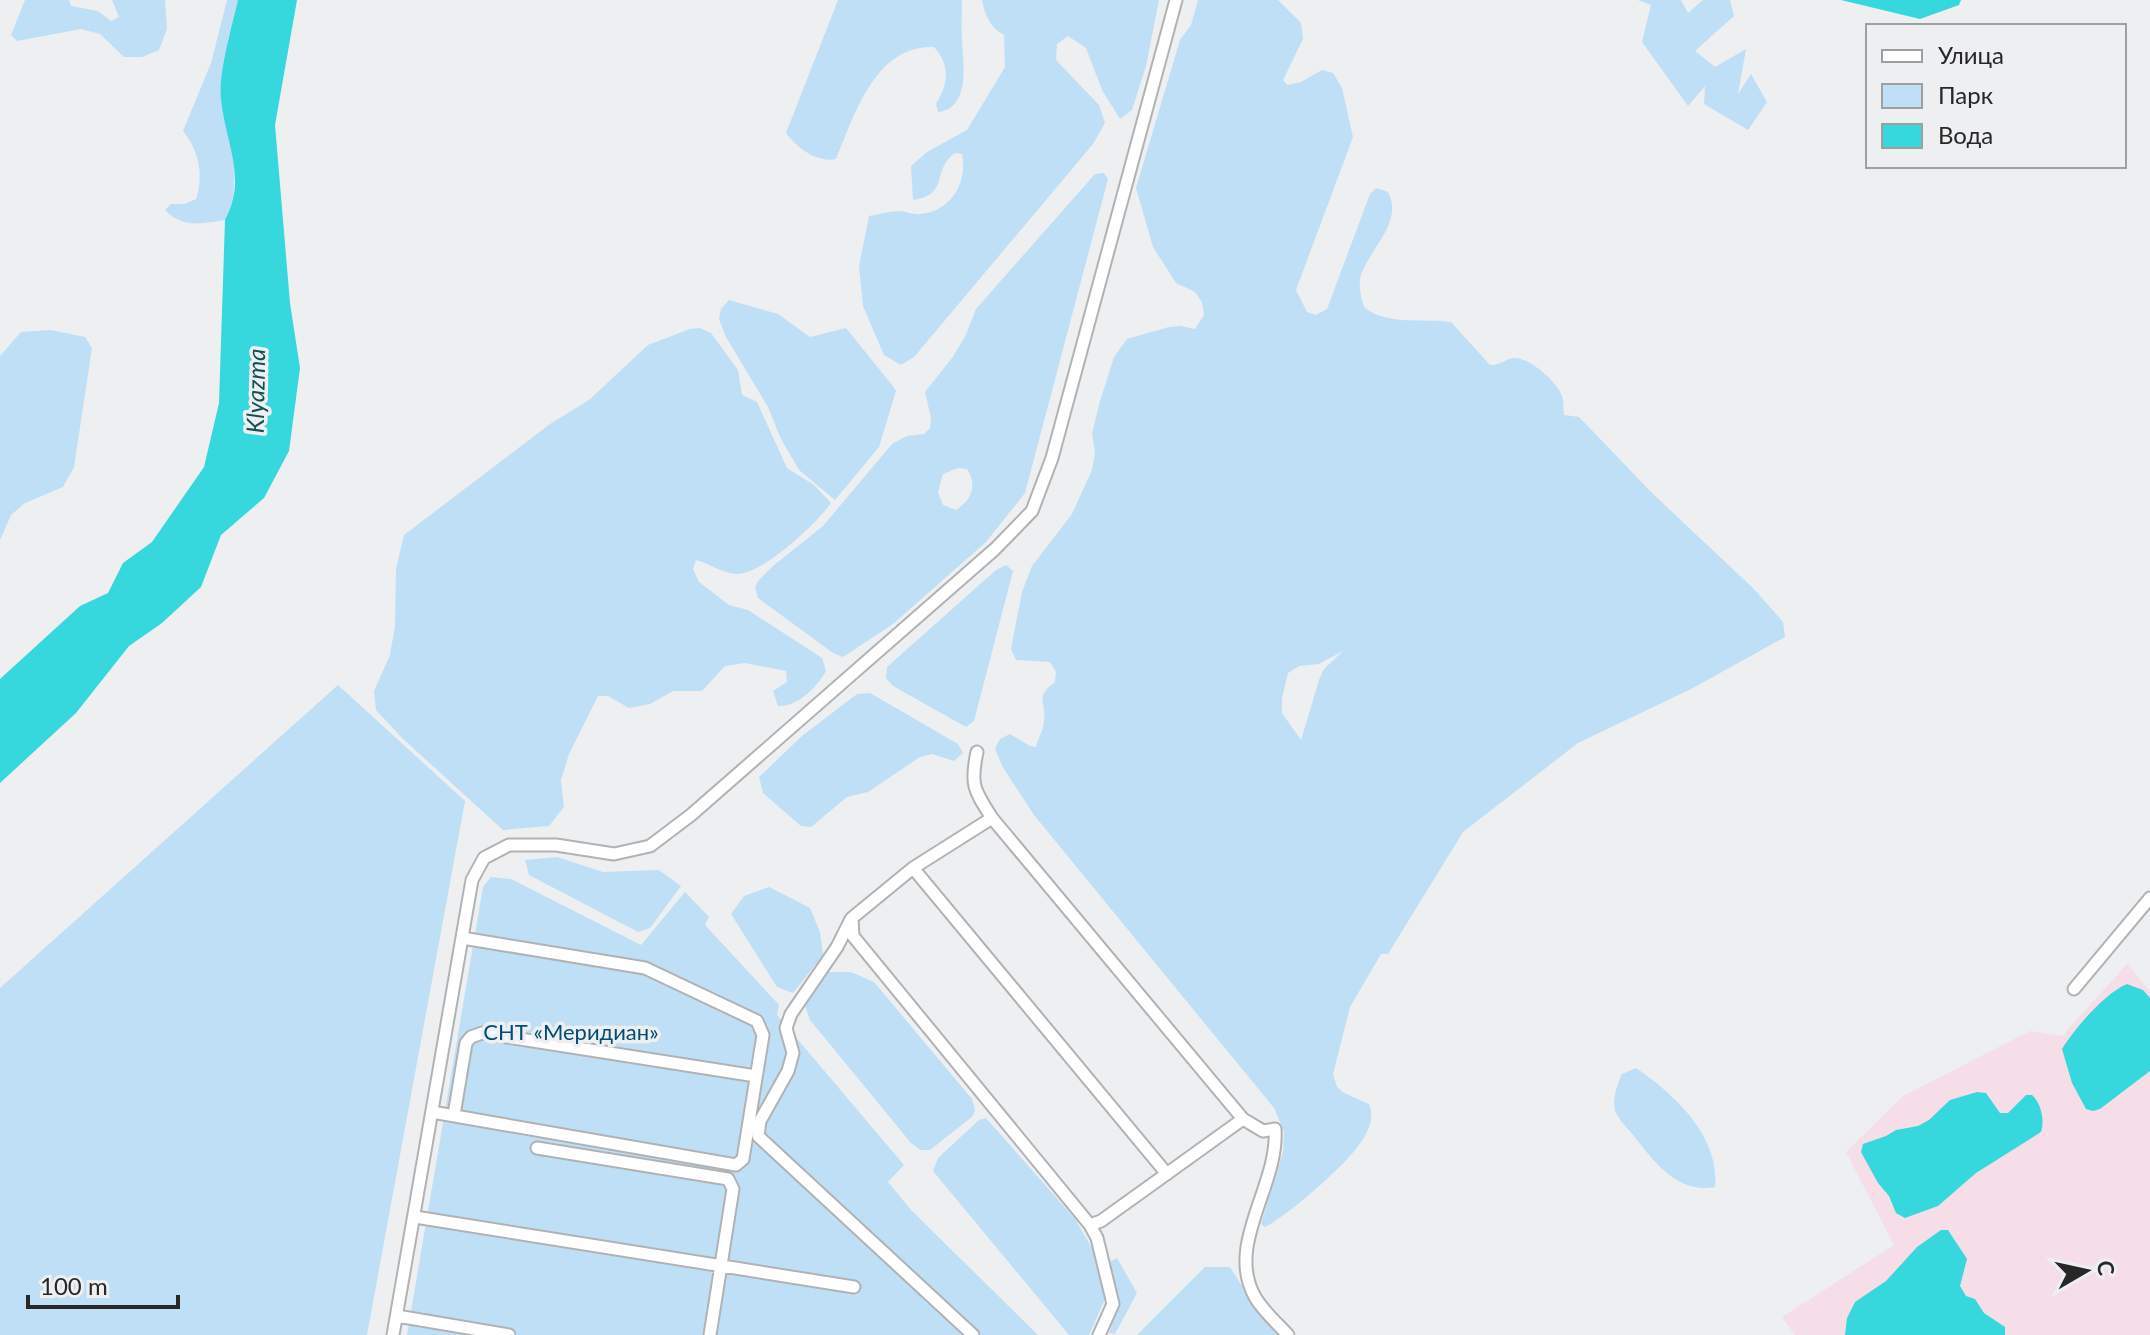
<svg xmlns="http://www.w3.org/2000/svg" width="2150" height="1335" font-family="Lato,sans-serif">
<rect width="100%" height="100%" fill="#edeff1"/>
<path fill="#f6dee8" d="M2127,964L2150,991V1335H1795L1782,1317L1894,1245L1846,1152L1903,1096L2030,1031L2062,1036Z"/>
<path fill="#bfdff7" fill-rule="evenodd" d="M25,0H69L71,6L98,11L111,21L119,17L112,0H165L167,29L159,50L142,57H124L100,34L81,29L17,41L11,35Z
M227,0H238L228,39L229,132L235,166L233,205L225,220C201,224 182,228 165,210L171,204H184L196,199C204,176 199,150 183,131L211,63Z
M838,0H962C962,13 961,26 962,40C963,63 971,108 938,112L936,104C949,83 950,65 934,47C875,45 855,114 836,159C817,163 797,148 786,133Z
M982,0H1159L1146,66L1132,110L1120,119L1102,90L1086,48L1068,36L1057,44L1056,60L1099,105L1105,123L1093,144L914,357L901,365L884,355L863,306L859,266L869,216C880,214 890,211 901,211C907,212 914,215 920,214C951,212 968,182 962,154L955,153C931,170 950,195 913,200L911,166L927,152L967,130L1005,67L1004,35C990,28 985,15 982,0Z
M1198,0H1278L1301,23L1303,39L1283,80L1287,85L1301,82L1322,70L1333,73L1342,88L1353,137L1296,290L1307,312L1316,315L1327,309L1370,194L1376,188L1388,192C1404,222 1370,248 1361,275C1358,285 1361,298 1364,307C1386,326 1424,318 1451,322L1490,365C1499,366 1505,359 1514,358C1529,357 1557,382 1562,396C1564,402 1563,410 1564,415L1579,417L1653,494L1755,590L1783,622L1785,637L1693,688L1578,743L1463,832L1388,954H1381L1350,1007L1333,1074L1337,1087L1344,1093L1369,1104C1375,1118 1368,1133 1359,1145C1342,1168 1290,1214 1265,1227L1261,1224L1283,1152L1284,1132L1274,1108L1034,815L1002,766L995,748L1000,739L1010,734L1030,746L1036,747C1038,739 1043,730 1044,722C1047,700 1033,699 1055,682L1056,672L1050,662L1016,660L1011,649L1022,592L1032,566L1072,514L1092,470L1095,453L1092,434L1100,401L1114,357L1127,339L1169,327L1181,326L1195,329L1204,315L1202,302L1195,292L1176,283L1153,247L1136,188L1180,40L1191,25ZM1343,651L1324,669L1319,680L1301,740L1282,713V698L1288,673L1299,666L1319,664Z
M1638,0H1681L1688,13L1703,0H1730L1734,16L1695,51L1715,67L1746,49L1738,94L1751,74L1767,102L1748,130L1704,104L1705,86L1688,106L1642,42L1651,5Z
M1104,173L1108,179L1025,493L986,542L893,624L843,657L833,653L758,598L755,588L758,581L773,566L823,526L892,444L907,436L924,434L930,428L931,418L925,392L952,358L965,337L976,309L1095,174ZM958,468L967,469C978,486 971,500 956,510L943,505L938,492L943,474Z
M729,300L778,314L810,337L846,328L892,385L896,391L879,447L835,500L799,470L780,437L768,407L726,337L719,319L721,309Z
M700,328L711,333L738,370L742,395L757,402L787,468L814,485L831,503C817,523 763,574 737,574C723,574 709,563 696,560L693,569L699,582L729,605L748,610L822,658L826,671C817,687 798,707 778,706L773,691L787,682L786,671L745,663L725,666L702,691H673L650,704L629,708L608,696H598L569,754L561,780L564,807L549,826L503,830L402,738L376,710L374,691L390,655L395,626L396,569L404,535L550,424L589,400L648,345L690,329Z
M51,330L85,337L92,348L74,467L63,487L25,503L11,515L0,540V356L21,332Z
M1006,565L1013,571L974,721L966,727L893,686L886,678L887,667L996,570Z
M338,685L465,801L367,1335H0V988Z
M870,693L958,744L963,753L954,761L932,754L920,757L868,792L847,797L811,827L801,826L763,793L759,777L802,736L857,694Z
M557,857L603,872L659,870L681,886L650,928L638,932L529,875L525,860Z
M491,877L511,879L641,945L685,892L709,917L705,925L779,1005L777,1015L904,1165L888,1182L911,1210L1038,1335H407L483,887Z
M769,887L810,908L820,932L823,955L793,993L777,987L731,914L744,896Z
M829,972H851L874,982L972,1099L975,1110L973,1116L930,1150H920L911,1143L810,1020L805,1006Z
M1636,1068C1674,1094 1720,1136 1715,1187C1678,1194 1654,1162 1634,1136C1628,1129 1618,1119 1615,1111C1612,1098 1617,1086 1622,1074Z
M986,1118L1075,1219L1093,1250L1105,1299L1089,1335H1069L933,1171L938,1158L979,1120Z
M1117,1258L1137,1293L1115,1334L1109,1333L1120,1303L1109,1262Z
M1205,1267H1230L1245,1291L1283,1335H1137Z"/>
<path fill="#36d7dd" d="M238,0H297L275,125L290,303L300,368L289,451L264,498L221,535L201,587L162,623L129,646L76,713L0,783V679L80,606L108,593L123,563L152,542L204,467L219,403L225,220C248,178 225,142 221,99C218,75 232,25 238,0Z
M1841,0H1961L1959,5L1920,19Z
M2127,984L2143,990L2150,998V1071L2100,1109L2093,1111L2086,1109L2072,1083L2062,1049C2074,1029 2105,993 2127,984Z
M1977,1092L1986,1093L2000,1113H2008L2026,1095H2032C2041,1103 2045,1120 2041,1132L1976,1173L1938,1206L1905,1218L1896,1213L1889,1196L1878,1183L1861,1152L1863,1144L1886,1136L1896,1130L1918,1126L1929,1120L1950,1100Z
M1941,1230H1948L1967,1259L1960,1286L1966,1296L1975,1299L1984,1313L2005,1327V1335H1845L1847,1318L1855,1302L1886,1281L1917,1247Z"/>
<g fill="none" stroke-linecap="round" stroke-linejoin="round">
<defs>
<path id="minor" d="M977,752C970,785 974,790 992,818L913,868L852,918L853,936L1090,1225L1097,1238L1113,1304L1099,1335
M992,818L1243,1119L1101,1221L1090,1225
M913,868L1167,1174
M851,919L837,947L791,1014L786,1028L793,1053L788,1071L760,1121L758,1136L973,1335
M2074,989L2150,898
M432,1112L736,1165L743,1159L763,1035L757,1021L645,968L462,938
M454,1115L466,1043L471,1037L482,1033L756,1076
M1243,1119L1263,1131L1275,1129C1279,1186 1225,1244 1255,1297C1263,1311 1277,1323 1288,1335
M537,1148L728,1179L733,1189L710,1335
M415,1217L854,1287
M397,1316L509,1335
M393,1335L472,880L484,858L509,845H556L614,854L650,846L691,815L995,549L1032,511L1052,458L1176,0"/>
</defs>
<use href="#minor" stroke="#b0b2b4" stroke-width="15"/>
<use href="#minor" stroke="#fff" stroke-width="11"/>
</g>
<g text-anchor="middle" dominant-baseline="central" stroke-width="7" stroke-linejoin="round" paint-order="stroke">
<g font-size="22" fill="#014d76" stroke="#edeff1">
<text x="571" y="1031">СНТ «Меридиан»</text>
</g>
<g font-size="24" font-style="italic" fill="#0f5254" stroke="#edeff1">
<text transform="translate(255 391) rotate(-89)">Klyazma</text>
</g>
</g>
<rect x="1866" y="24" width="260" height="144" fill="#edeff1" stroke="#9e9fa1" stroke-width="2"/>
<rect x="1882" y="50" width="40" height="12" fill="#ffffff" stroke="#9e9fa1" stroke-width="2"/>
<text x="1938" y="64" font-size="24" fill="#272728">Улица</text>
<rect x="1882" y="84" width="40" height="24" fill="#bfdff7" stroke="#9e9fa1" stroke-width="2"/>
<text x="1938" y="104" font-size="24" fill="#272728">Парк</text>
<rect x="1882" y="124" width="40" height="24" fill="#36d7dd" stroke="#9e9fa1" stroke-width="2"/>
<text x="1938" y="144" font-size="24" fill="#272728">Вода</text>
<g transform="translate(2086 1271) rotate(81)" stroke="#edeff1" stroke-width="6" paint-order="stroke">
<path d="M0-6L14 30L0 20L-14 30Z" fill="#272728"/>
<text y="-12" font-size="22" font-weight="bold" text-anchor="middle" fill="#272728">С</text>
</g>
<path d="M28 1295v12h150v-12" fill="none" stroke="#272728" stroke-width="4"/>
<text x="40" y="1295" font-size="24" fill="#272728" stroke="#edeff1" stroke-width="6" paint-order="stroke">100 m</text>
</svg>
